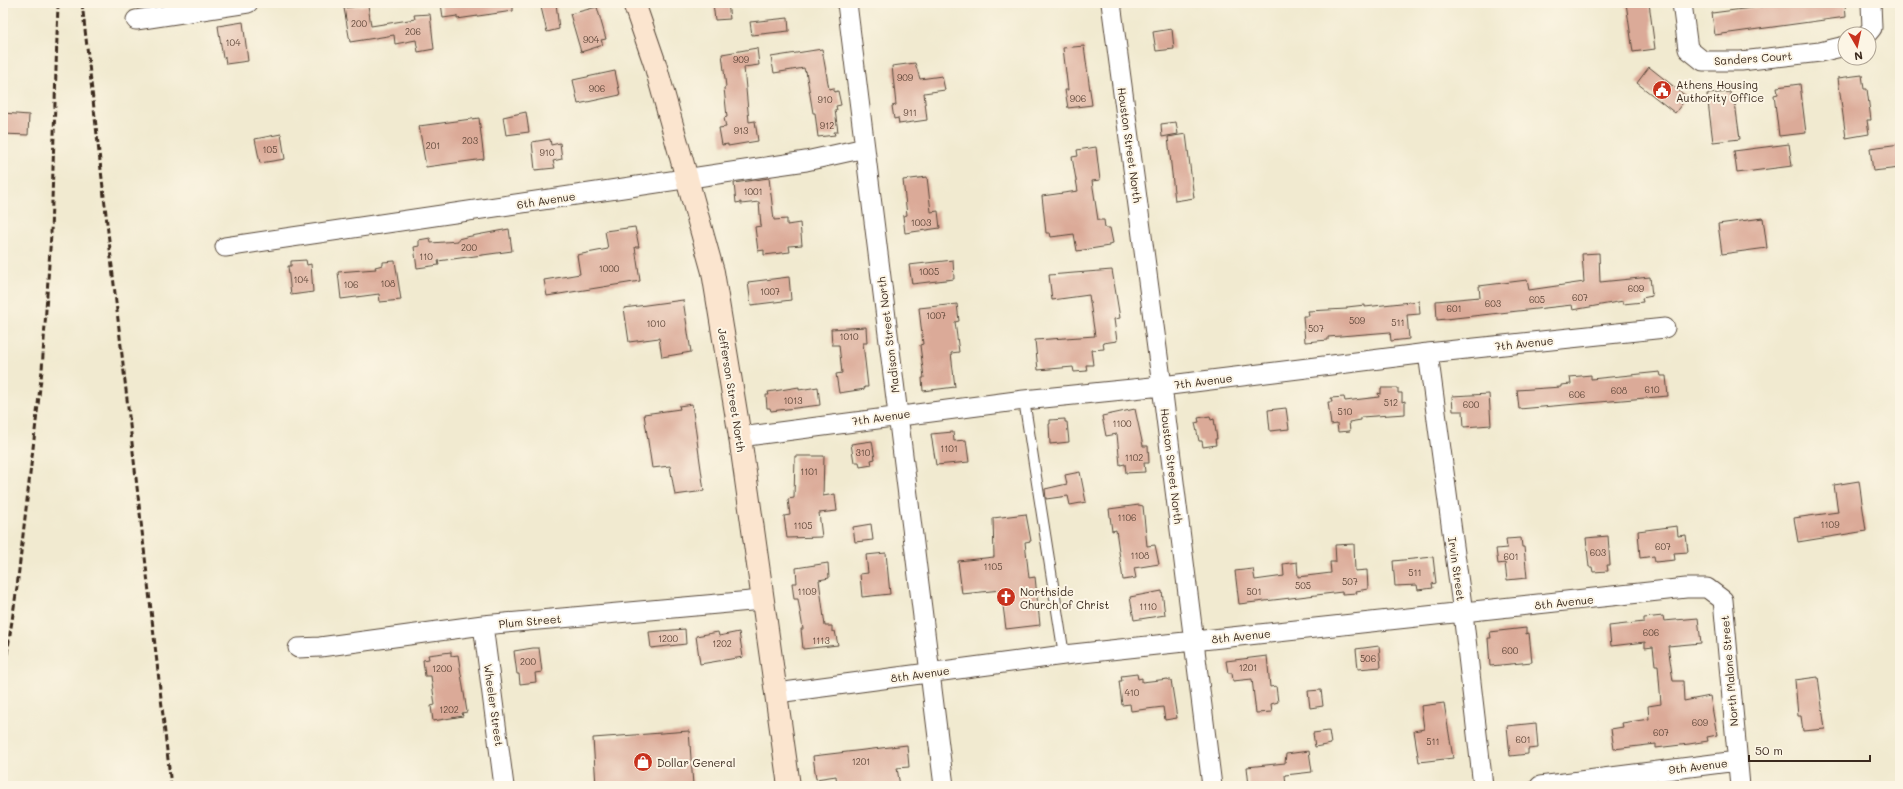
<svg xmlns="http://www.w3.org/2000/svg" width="1903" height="789" font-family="Mali,sans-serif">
<rect width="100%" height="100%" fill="#fcf5e5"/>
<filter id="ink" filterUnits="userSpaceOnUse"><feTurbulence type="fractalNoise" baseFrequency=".025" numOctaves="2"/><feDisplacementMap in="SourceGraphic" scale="8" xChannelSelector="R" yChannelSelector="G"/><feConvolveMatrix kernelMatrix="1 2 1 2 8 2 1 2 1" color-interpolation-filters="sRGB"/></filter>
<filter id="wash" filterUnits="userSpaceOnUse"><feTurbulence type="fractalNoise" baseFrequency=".012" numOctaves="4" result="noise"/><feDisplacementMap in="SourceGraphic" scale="16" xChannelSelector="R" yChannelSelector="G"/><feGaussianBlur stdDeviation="0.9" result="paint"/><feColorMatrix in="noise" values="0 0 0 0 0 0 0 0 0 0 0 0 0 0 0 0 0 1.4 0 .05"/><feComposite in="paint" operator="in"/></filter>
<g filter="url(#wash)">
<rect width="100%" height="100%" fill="#f1ead0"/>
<g id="blocks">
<path fill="#dbaa98" d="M441,3H513V11L457,19V16L443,18Z
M540,3H556L559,29L547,32Z
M713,3H728L730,19L715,20Z
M1626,3H1649L1655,49L1633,52Z
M1790,3H1845L1846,17L1715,35L1712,13Z
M368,5L371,26L415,19L414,15L430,14L434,49L418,52L416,40L395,44L394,35L350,42L344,8Z
M597,7L606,39L601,40L603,45L581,52L570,14Z
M788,18L789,31L752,35L750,22Z
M243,22L248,61L226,64L225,57L223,58L218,26Z
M1172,29L1174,49L1156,51L1153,32Z
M1084,46L1092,105L1068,108L1065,90H1068L1063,48Z
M757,48L759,65L744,67L749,122L755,121L758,141L728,146V144L722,145L719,128L726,127L724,118L727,117L724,88L726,87L722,54Z
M822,49L829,89L834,88V92L838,91L841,105L836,106L837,110H835L838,132H834L835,135L818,137L815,113H813L806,71L805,72L804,68L774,73L771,57Z
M915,63L920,79L942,76L945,90L924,93L927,120L899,124L898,118L894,119L892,106L896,105L892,66Z
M1649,67L1687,97L1675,113L1637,83Z
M615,71L620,95L578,104L573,80Z
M1862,75L1864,89H1867L1871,120H1867L1869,134L1846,138L1838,78Z
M1800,84L1806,133L1779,136L1774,95L1778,94L1777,87Z
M1730,92L1731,96H1734L1740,139L1713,142L1707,94Z
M526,112L529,132L506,135L503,117Z
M3,113L29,115L28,135L3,134Z
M479,118L484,159L426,167L419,126Z
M1176,122L1178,134L1162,137L1161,124Z
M281,134L285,159L260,163L255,139Z
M1186,134L1194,198L1175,201L1168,137Z
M550,139L551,145L560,143L562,159L553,161L555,168L535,170L532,142Z
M1789,144L1792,166L1737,173L1734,151Z
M1900,144V168L1873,171L1870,148Z
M1096,147L1100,180L1092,181L1098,220H1104L1105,228H1110L1113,243L1109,244V246L1077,251L1074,234L1051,237L1050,233H1046L1042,196L1078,191L1072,157L1078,156L1077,150Z
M927,177L931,212L938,211L940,228L905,233L903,216L907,215L903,180Z
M769,178L774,220L787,219V225L800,223L802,245L789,246L790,252L764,255V250L758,251L755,227L761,226L759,202L741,204V202L736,203L734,183Z
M1763,218L1767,248L1722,254L1718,224Z
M635,227L639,247H635L640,281L547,296L544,280L580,274L577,255L608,249L605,231Z
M509,229L512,251L438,261L439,265L417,268L414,247L419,246V240L430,238L431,243L458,241V239L466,237Z
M1599,253L1600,282L1650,277L1652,296L1642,298L1643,302L1623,304V301L1573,310L1572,305L1437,320L1436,301L1480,297L1479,286L1527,280L1529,290L1584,282L1582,254Z
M306,260L307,265L311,264L313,292L291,295L288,266H291V261Z
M953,260L954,279L912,284L909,265Z
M395,261L401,300L380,302L379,294L341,299L338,272L376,269L375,267L383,265V262Z
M1112,270L1120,318L1114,319L1117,341L1103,343L1104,349L1091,350L1093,365H1086L1087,371L1074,372L1073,367L1038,370L1035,340L1095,336L1089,295L1052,300L1049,275Z
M789,277L791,300L751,305L748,282Z
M683,300L691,352L662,357L659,338L629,342L624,308Z
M1419,301L1420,314L1407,315L1409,339L1391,341L1390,332L1328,337V340L1305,342L1303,316H1309L1308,311L1347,309V307L1365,305V307Z
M957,304L959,321L955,322L959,352L951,353L955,387L923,391L922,378H924L920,345L923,344L919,308Z
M866,327L867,343H863L868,387H864L865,389L839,393L836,374L842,373L839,345H832L831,329Z
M1660,372L1661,376H1666L1668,396L1519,409L1517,390L1561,387V385L1571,384L1570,377L1591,375V379Z
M799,387V390L818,387L820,405L771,411L770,408H767L766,395H769L768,392Z
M1381,388H1398V393H1402V402L1405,401V414L1361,417V420L1349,422L1350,431L1338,432L1337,424L1331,425L1328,402H1332L1331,398L1344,397L1345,401L1379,397L1378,393L1381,394Z
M1489,394L1491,425L1464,427L1463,411H1453L1452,396Z
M692,404L704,491L675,495L670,466L652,468L644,414L680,409L679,406Z
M1286,408L1289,429L1270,431L1268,410Z
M1135,409L1143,446H1148L1149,463H1144L1145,472L1126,473L1125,464L1120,465L1117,434L1106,436L1102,416Z
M1210,416L1211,420L1214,419L1217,439H1215L1216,445L1203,447L1202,441H1199L1195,423L1199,422L1198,418Z
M1065,419V422H1067L1069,442L1050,444L1049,424H1050V420Z
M953,432L954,441L966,440L969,462L936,465L931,434Z
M872,441L875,459L871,460L872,465L860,467L859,462H854L851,444Z
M795,456H824L823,496L835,494L837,511L819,513L822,537L787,538L784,516L790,515L788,499L794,498Z
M1080,472L1086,502L1070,505L1068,496L1046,499L1045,489L1067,484L1065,475Z
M1859,481L1866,531L1798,542L1794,518L1838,512L1834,485Z
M1139,505L1143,506L1147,546L1155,545L1159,564L1134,568L1136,578L1123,580L1116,530L1112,531L1109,509Z
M1026,514L1031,541L1025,542L1029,578L1035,577L1040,625L1006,629L1001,590L962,594L958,561L994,557L993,518Z
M871,524L873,540L855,542L853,527Z
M1677,526L1678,536L1686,535L1688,552L1674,553L1675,560L1655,562L1654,556L1640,558L1638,531Z
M1608,536L1610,565H1607L1608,571L1593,572L1592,567H1589L1586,538Z
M1521,538L1522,547H1524L1527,578L1507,580L1505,563L1498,564L1496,549L1507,548L1506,539Z
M1354,544L1355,571L1367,570L1368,589L1356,591L1357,593L1342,594V592L1239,604L1235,571L1253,569L1255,580L1284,576L1283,564L1297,562L1298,577L1331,573L1330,562H1336L1335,545Z
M886,553L890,594L862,597L860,574L868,573L866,555Z
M1433,557L1436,583L1432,584L1433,588L1418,590L1417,585L1395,586L1393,561Z
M828,563L829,578L819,580L825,626H832V632L835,631L838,645L803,649L801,629H803L798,599H794L792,583H797L796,568Z
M1162,591L1165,615L1134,620L1130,597Z
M1663,616L1664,621L1698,618L1701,643L1668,646L1673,681H1683L1684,701L1710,696L1717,735L1707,737L1708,741L1689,744L1656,748V744L1614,749L1611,729L1623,727L1622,723L1649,719L1648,706L1661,704L1658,665H1655L1653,647L1645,648V642L1611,646L1609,626L1644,622V618Z
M1526,628V634L1529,633L1532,662L1490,666L1488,638H1491L1490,632Z
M685,629L686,644L651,648L649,632Z
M718,632L719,636L739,632L743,657L700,664L696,636Z
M1379,646L1381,667L1358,669L1356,649Z
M533,648H539L542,672L535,673L536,682L520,684L519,674H517L514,651Z
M451,652V656L458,655L467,712L462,713L463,716L433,721L431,706L435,705L431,676H425L423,660L429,659L428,655Z
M1267,656L1270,687L1276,686L1278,702L1271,704L1272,712L1256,713L1252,679L1233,681L1232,673H1228L1226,661Z
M1137,674L1138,679L1142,678V682L1168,679V680H1171L1177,718L1165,720L1163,707L1131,711L1130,704L1122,705L1119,681H1122L1121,676Z
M1818,677L1825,729L1803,731L1801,716H1798L1795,680Z
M1321,690L1323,706L1310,708L1308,691Z
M1444,703L1453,758L1419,762L1414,731L1424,729L1421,706Z
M1536,723L1538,748L1528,749V754L1510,756L1507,726Z
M689,731L693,785L596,786L593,738Z
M1329,731L1331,744L1315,747L1313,733Z
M907,745L909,767L897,768L900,786H837L836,776L816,779L813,756Z
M1309,751L1312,772L1285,775L1286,786H1249L1247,767L1285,763L1286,754Z"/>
</g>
</g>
<g filter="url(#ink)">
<use href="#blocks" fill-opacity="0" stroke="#564739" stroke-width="1"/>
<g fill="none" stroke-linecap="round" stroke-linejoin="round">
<defs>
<path id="lane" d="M1024,400L1064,655"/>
<path id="street" d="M847,3L944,786
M1111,3L1162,386L1212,786
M1682,3L1688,49L1703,61H1741L1820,52L1845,46
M136,20L248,3
M1867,34L1872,28L1871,3
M225,247L806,161L865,148
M1428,353L1463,613L1483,786
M740,437L1024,400L1162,386L1428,353L1665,328
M483,625L504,786
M298,648L320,647L483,625L762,600
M777,693L1064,655L1686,588H1707L1723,600L1740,786
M1540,786L1737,761"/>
<path id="secondary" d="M634,3L655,64L713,272L740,437L789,786"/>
</defs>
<use href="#lane" stroke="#564739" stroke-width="12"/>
<use href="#street" stroke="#564739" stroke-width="21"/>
<use href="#secondary" stroke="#564739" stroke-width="24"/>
<use href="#lane" stroke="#fff" stroke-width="10"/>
<use href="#street" stroke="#fff" stroke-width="19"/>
<use href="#secondary" stroke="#fbe5cf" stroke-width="22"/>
<path stroke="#3b2a1e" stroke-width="3" stroke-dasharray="6 3" stroke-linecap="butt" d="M82,3L171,786
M3,681L17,587L42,370L51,234L58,3"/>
</g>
</g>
<defs>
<symbol id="civic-disc" viewBox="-11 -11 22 22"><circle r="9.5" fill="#c8321e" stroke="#fcf5e5"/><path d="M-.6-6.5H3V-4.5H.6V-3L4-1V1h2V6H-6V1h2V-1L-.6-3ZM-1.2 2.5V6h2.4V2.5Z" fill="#fff"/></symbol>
<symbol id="church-disc" viewBox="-11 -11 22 22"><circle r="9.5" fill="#c8321e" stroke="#fcf5e5"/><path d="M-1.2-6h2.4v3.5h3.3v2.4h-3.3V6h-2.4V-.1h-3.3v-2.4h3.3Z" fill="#fff"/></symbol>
<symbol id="shop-disc" viewBox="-11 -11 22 22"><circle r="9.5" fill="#c8321e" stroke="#fcf5e5"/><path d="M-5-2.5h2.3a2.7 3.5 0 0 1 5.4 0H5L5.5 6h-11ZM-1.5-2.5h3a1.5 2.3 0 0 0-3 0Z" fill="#fff"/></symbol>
</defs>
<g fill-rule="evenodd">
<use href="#civic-disc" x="1651" y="79" width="22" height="22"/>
<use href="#church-disc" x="995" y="586" width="22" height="22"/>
<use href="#shop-disc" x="632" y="751" width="22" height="22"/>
</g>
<g text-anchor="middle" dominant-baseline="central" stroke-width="4" stroke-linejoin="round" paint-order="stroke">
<g font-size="9" fill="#634a3c">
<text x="359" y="23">200</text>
<text x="413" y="31">206</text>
<text x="591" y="39">904</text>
<text x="233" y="42">104</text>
<text x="741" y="59">909</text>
<text x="905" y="77">909</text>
<text x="597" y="88">906</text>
<text x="1078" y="98">906</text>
<text x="825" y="99">910</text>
<text x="910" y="112">911</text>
<text x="827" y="125">912</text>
<text x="741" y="130">913</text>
<text x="470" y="140">203</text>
<text x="433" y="145">201</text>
<text x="270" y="149">105</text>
<text x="547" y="152">910</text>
<text x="753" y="191">1001</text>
<text x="921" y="222">1003</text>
<text x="469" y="247">200</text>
<text x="426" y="256">110</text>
<text x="609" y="268">1000</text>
<text x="929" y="271">1005</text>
<text x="301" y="279">104</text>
<text x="388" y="283">108</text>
<text x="351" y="284">106</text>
<text x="1636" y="288">609</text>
<text x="770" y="291">1007</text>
<text x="1580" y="297">607</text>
<text x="1537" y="299">605</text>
<text x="1493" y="303">603</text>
<text x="1454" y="308">601</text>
<text x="936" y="315">1007</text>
<text x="1357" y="320">509</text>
<text x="1398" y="322">511</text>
<text x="656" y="323">1010</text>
<text x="1316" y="328">507</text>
<text x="849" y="336">1010</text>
<text x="1652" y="389">610</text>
<text x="1619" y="390">608</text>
<text x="1577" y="394">606</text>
<text x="793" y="400">1013</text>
<text x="1391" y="402">512</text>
<text x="1471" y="404">600</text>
<text x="1345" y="411">510</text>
<text x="1122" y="423">1100</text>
<text x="949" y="448">1101</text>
<text x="863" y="452">310</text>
<text x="1134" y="457">1102</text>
<text x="809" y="471">1101</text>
<text x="1127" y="517">1106</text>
<text x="1830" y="524">1109</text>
<text x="803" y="525">1105</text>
<text x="1663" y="546">607</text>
<text x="1598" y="552">603</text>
<text x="1140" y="555">1108</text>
<text x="1511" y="556">601</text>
<text x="993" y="566">1105</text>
<text x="1415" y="572">511</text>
<text x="1350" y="581">507</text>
<text x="1303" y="585">505</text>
<text x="807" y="591">1109</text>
<text x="1254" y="591">501</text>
<text x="1148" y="606">1110</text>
<text x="1651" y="632">606</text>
<text x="668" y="638">1200</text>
<text x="821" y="640">1113</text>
<text x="722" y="643">1202</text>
<text x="1510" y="650">600</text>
<text x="1368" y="658">506</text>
<text x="528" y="661">200</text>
<text x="1248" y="667">1201</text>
<text x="442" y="668">1200</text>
<text x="1132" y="692">410</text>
<text x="449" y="709">1202</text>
<text x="1700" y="722">609</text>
<text x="1661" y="732">607</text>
<text x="1523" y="739">601</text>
<text x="1433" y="741">511</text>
<text x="861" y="761">1201</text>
</g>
<g font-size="11" fill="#3b2a1e" stroke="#fcf5e5">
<text transform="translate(1753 58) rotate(-4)">Sanders Court</text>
<text transform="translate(1130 145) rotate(82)">Houston Street North</text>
<text transform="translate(546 200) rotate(-9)">6th Avenue</text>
<text transform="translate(888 335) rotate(-97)">Madison Street North</text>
<text transform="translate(1524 343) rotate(-6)">7th Avenue</text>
<text transform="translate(1203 381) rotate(-7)">7th Avenue</text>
<text transform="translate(732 390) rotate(81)">Jefferson Street North</text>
<text transform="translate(881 417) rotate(-8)">7th Avenue</text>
<text transform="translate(1172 466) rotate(83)">Houston Street North</text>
<text transform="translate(1457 569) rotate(82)">Irvin Street</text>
<text transform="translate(1564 602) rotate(-6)">8th Avenue</text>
<text transform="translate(530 621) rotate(-5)">Plum Street</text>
<text transform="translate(1241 636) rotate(-6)">8th Avenue</text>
<text transform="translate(1729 671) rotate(-95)">North Malone Street</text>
<text transform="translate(920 674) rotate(-8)">8th Avenue</text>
<text transform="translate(494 705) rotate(82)">Wheeler Street</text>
<text transform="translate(1698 766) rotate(-7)">9th Avenue</text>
</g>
<g font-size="11" fill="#3b2a1e" stroke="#fcf5e5" text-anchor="start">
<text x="1676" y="84">Athens Housing<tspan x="1676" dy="13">Authority Office</tspan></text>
<text x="1020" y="591">Northside<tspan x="1020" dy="13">Church of Christ</tspan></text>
<text x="657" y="762">Dollar General</text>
</g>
</g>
<rect width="1903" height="789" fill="none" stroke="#fcf5e5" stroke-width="16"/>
<g transform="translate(1857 46) rotate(171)"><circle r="19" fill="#fcf5e5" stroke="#afa495"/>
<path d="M0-3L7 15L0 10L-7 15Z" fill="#c8321e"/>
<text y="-6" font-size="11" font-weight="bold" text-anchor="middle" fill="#3b2a1e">N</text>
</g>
<path d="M1749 755v6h121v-6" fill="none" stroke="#3b2a1e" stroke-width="2"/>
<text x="1755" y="755" font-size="12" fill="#3b2a1e" stroke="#fcf5e5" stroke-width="3" paint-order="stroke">50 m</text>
</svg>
